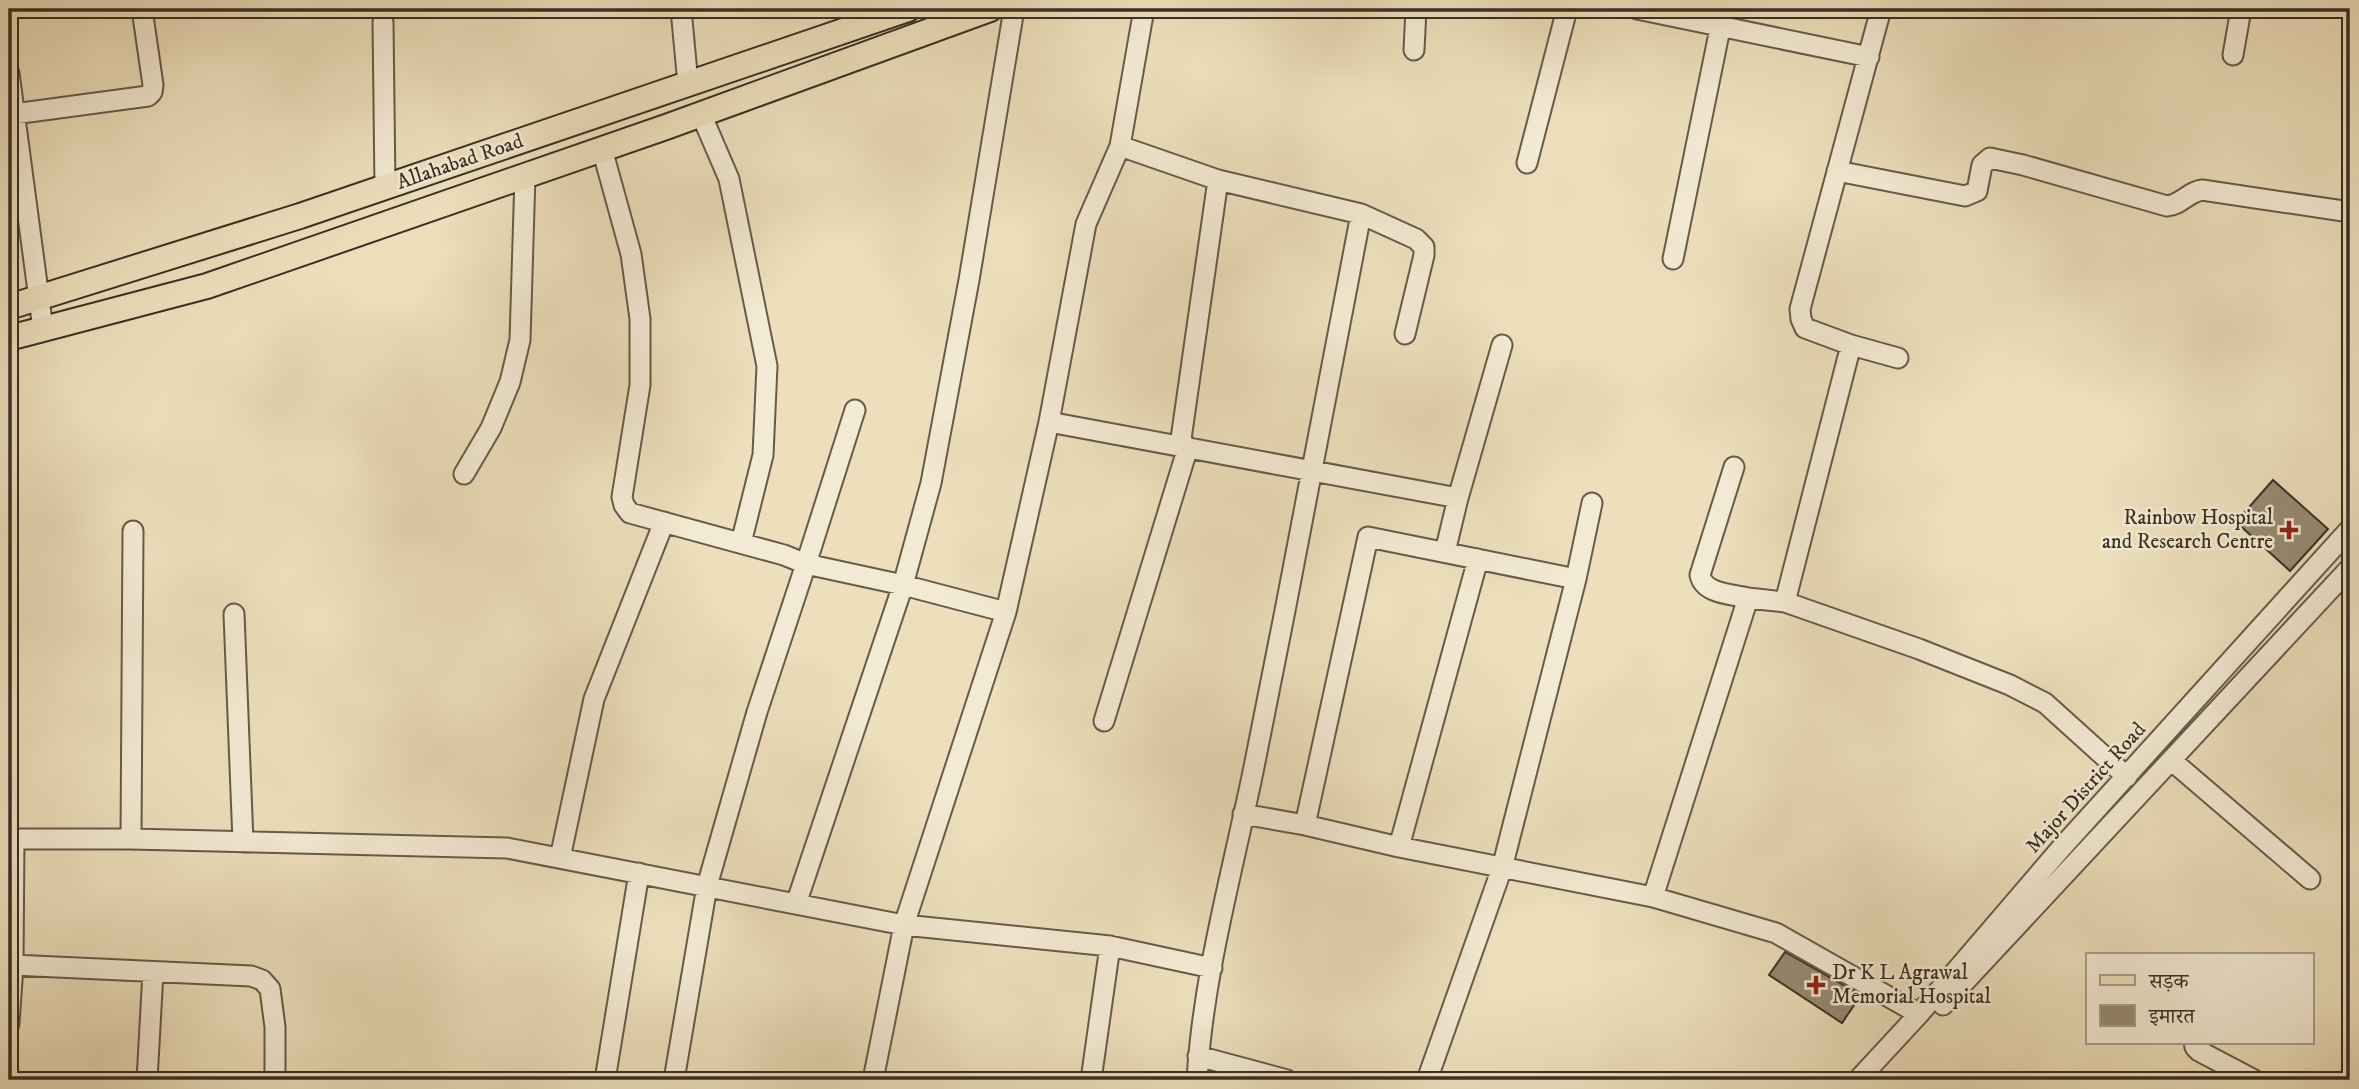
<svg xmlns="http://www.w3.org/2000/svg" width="2359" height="1089" font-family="'IM FELL DW Pica','Noto Serif Devanagari',serif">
<rect width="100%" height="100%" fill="#eddfbc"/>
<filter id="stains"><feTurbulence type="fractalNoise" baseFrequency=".00286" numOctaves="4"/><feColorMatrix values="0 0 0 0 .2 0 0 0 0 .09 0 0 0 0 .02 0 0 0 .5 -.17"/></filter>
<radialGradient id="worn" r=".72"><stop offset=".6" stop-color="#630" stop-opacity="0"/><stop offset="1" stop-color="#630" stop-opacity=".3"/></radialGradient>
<path fill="#978b73" stroke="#392f24" stroke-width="2" d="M2273,480L2328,529L2290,571L2236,522Z
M1785,952L1861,995L1842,1023L1769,975Z"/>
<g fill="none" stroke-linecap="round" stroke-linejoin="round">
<defs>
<path id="minor" d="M681,9L688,84
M1144,9L1120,146L1218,180L1361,214L1416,239L1424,247V255L1405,334
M1637,9L1869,57
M1881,9L1800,309L1801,319L1805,328L1851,345L1898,358
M383,22L385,187
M1414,50L1416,9
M2233,55L2241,9
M9,73L43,329
M14,114L148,96L152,92L153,85L142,9
M701,114L729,179L767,366L763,455L741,543
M602,149L631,254L640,319V385L622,497L624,505L630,513L784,555L806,564L757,712L707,886L674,1080
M1527,163L1567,9
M1837,171L1965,196L1977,191L1982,165L1990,158L2023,165L2167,206C2181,205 2188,192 2202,190L2350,212
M1673,259L1724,9
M855,410L806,564L903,585L1006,612
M1049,422L1458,498L1502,345
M1180,446L1218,180
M1734,467L1700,575C1704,594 1731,594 1748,598
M464,474L491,428L510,382L520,340L525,176
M1445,552L1458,498
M1576,579L1368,537L1305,825L1399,847L1653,897L1776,933L1919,1014
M1785,602L1919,649L2010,685L2045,703L2127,777
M234,614L243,842
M1104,721L1188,447
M2171,760L2310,879
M1243,814L1305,825
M9,839H131L507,848L904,925L1110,946L1212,968
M131,839L133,531
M1399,847L1478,559
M560,858L594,699L664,522
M1653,897L1748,598L1785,602L1851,345
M796,904L903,585L931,483L969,280L1014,9
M13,965L251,976L262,980L270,989L275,1027V1080
M1943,1005L2350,568
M9,1024L13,965L14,839
M2194,1042L2195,1047L2199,1051L2254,1080
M1198,1056L1287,1080
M147,1080L153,972
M605,1080L639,873
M873,1080L904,925L1006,612L1049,422L1086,224L1120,146
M1091,1080L1110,946
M1197,1080C1203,975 1233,870 1254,767C1291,583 1326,399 1361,214
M1427,1080L1502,868L1576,579L1592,503
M1858,1080L1919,1014L2063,846L2350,529"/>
<path id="major" d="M9,307L300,216L908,9
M9,338L207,286L666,127L990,9"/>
</defs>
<use href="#minor" stroke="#665b4a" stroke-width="23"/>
<use href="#major" stroke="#392f24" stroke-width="28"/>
<use href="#minor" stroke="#f3ead3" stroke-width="19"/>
<use href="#major" stroke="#eddfbc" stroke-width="24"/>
</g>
<g fill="#8f2418" stroke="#f3ead3" stroke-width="2.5">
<path d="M2285.5 519.5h7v7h7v7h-7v7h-7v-7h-7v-7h7z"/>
<path d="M1812.5 974.5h7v7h7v7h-7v7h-7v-7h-7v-7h7z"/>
</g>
<g text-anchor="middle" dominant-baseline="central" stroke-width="5" stroke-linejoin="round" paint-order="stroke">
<g font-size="21" fill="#392f24" stroke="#f3ead3">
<text transform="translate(460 162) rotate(-19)">Allahabad Road</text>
<text transform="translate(2086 788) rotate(-48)">Major District Road</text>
</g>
<g font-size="21" fill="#392f24" stroke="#f3ead3" text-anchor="end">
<text x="2273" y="518">Rainbow Hospital<tspan x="2273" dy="24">and Research Centre</tspan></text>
<text x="1832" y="973" text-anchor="start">Dr K L Agrawal<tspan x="1832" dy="24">Memorial Hospital</tspan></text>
</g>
</g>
<rect width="2359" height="1089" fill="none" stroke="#eddfbc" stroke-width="35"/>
<rect x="10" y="10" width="2338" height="1068" fill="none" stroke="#392f24" stroke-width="3.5"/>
<rect x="18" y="18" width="2324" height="1054" fill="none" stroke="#392f24" stroke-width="2"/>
<rect x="2086" y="953" width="228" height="91" fill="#f3ead3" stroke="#a99f8d" stroke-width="2"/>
<rect x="2100" y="975" width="35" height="10" fill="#eddfbc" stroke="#a99f8d" stroke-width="2"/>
<text x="2149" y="988" font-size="21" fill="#392f24">सड़क</text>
<rect x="2100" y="1005" width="35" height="21" fill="#978b73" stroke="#a99f8d" stroke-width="2"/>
<text x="2149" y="1023" font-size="21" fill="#392f24">इमारत</text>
<rect width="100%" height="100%" filter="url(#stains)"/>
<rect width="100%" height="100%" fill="url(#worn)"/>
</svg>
